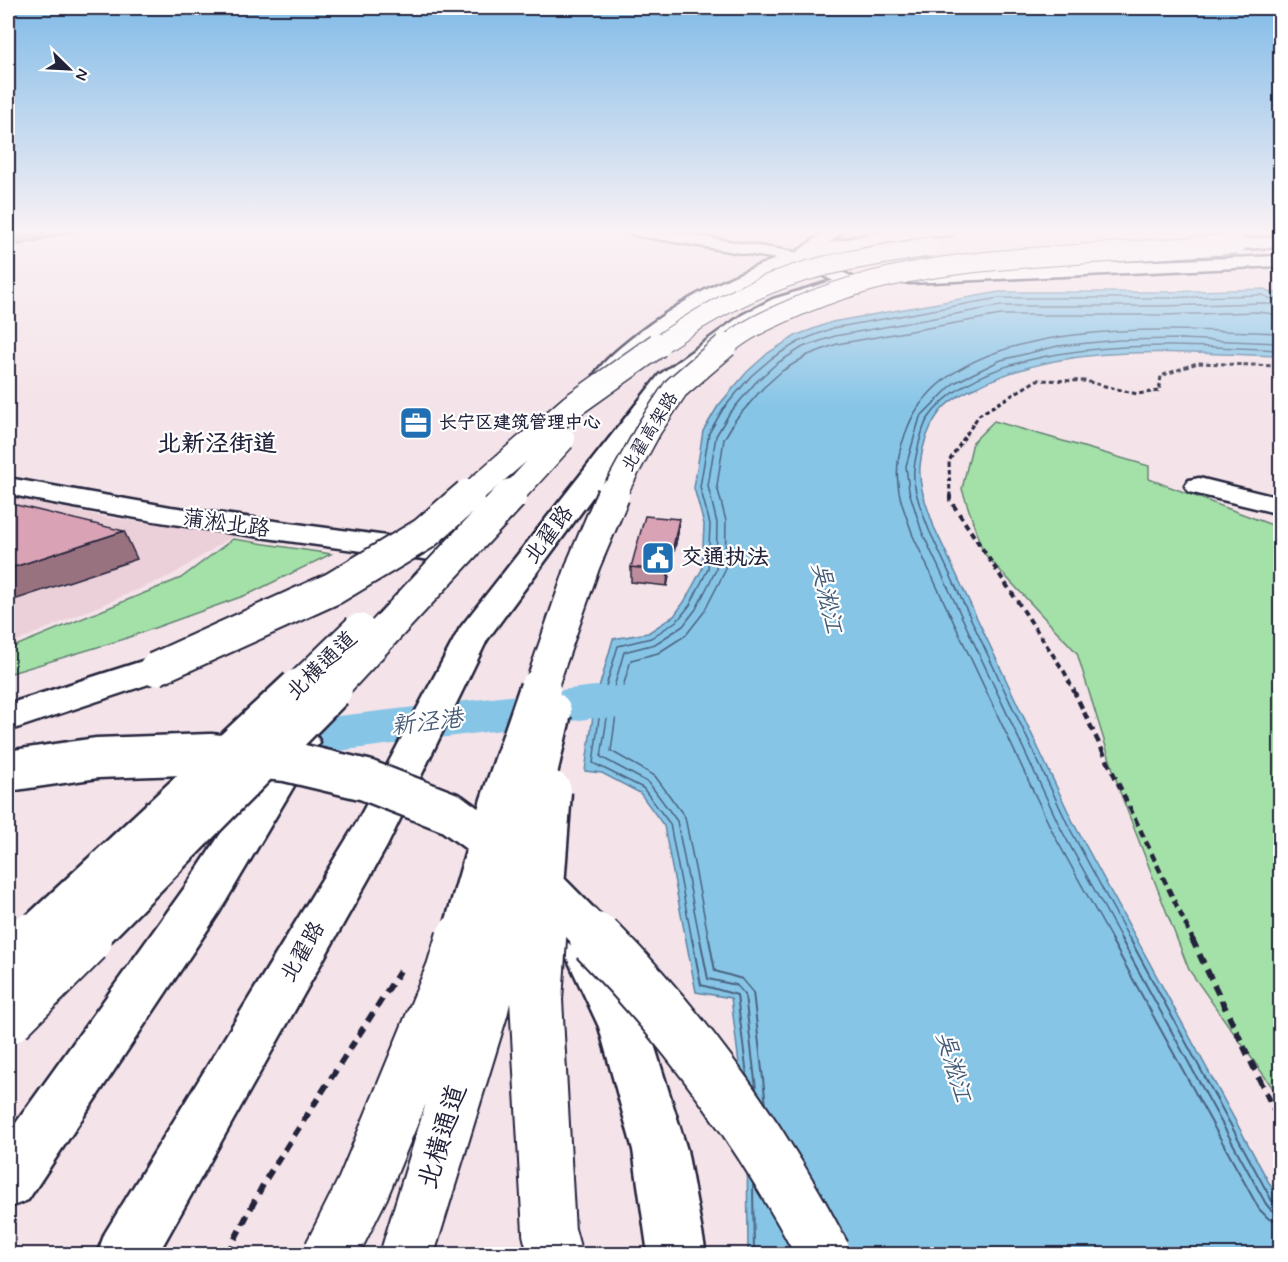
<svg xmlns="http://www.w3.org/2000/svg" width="1288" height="1262" font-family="Mynerve,'LXGW WenKai TC',sans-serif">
<rect width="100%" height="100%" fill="#f4e3e9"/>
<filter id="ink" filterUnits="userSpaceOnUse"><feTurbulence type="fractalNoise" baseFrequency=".0167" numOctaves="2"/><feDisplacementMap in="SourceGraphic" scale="12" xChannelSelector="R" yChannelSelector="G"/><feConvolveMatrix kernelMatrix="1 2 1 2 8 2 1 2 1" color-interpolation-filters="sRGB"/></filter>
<g filter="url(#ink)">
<path fill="#ecd0d9" d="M8,496L105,517L235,535L172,575L8,645Z"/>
<path fill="#a4e1a8" stroke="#638272" stroke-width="1.5" d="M994,421L1149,466V479L1280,528V1098L1189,970L1120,792L1077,653L983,552L962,489L973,442Z
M233,539L331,554L249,594L121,640L8,674V649L181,578Z"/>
<path fill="#87c5e7" stroke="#5f84a2" stroke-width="1.5" d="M1264,289L1272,293H1280V356C1180,354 1072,340 979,386C967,391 953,398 944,407C930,422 922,445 920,466C918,487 928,508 934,527L1074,824L1280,1203V1254H748L747,1130L731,998L696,992L664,826L640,793L602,773L585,771L595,702L613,639L648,633L674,616L684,602L702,569L704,524L694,488L703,431L718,406L747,372L768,353L797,335L832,322L999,292H1163Z"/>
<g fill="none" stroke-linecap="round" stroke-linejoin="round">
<path stroke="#4a6380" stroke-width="1.5" d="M692,940L670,824L643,788L593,763L601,703L618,646L651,638L678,620L690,605L708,569L710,524L700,487L709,433L723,409L751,376L772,358L800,341L833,328L999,298H1163L1262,295L1271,299H1280
M700,940L677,821L649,783L601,757L609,705L624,652L655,644L683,626L696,609L716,570L717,523L708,486L716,436L729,414L756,382L776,364L803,347L835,336L1000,306H1163L1260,303L1280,306
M709,940L685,817L655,776L611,751L617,707L631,660L658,653L686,635L704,612L725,571L726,521L717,486L724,439L736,419L763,388L782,371L808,355L837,344L1001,315H1163L1258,312L1280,315
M1112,940L1054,835L913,536C908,519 899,502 898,484C896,467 899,450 905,435C945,309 1178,330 1280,333
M1122,940L1062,831L922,532L909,491L906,466L920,417L954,383L1001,360L1058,346L1119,340L1180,339L1280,343
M1130,940L1069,827L929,530C922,511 912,489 914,469C915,458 922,428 927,420C987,331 1185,345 1280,350"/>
<path stroke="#4a6380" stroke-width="2" d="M692,939L701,985L737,995L747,1076
M700,939L708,979L736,985L745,995L756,1089
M709,939L715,971L742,979L753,992L766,1105
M1111,939L1259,1209L1269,1219L1280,1221
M1121,939L1266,1204L1271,1210L1280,1212
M1130,939L1272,1201L1280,1204
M753,1185L754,1254"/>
<path fill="#87c5e7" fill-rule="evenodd" d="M595,686L651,687L667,692L673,703L667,714L651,719L595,718L261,761L245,755L238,743L245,731L261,725Z"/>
<defs>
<path id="street" d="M827,230H845L806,262H794L791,258L794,254Z
M8,478L171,507L446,544L457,547L461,553L457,559L446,562C299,543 152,524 8,494Z
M1199,478L1280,498V514L1189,492L1185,486L1189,480Z"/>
<path id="secondary" d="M626,230H662L800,253L855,278L857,282L855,286L848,288L795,262L634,235Z"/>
<path id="primary" d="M898,230H958L950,235C852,242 758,270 676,324C663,333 651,342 640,352C631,360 622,376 610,380C605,382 602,381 597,380L594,375C605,359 622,346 637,334C711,276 806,242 898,230Z
M1280,256V266L909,283L902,281L900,277L902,273L909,271Z
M835,280L842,282L844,286L842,290L787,307L756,323L675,385L487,640L387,846L158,1254H97L105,1233L357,822L460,628L659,375L742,315L773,299Z
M301,728L314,732L320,742L220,911L28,1200L8,1208V1134L188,883L288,732Z"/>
<path id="highway" d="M1280,237V247L1237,249L1231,248L1228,244L1231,240L1237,239Z
M155,657L167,660L172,669L167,678L8,731V704Z
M584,924L600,930L647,1022L687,1150L706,1254H648L633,1150L599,1027L561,945L568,930Z"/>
</defs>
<use href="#street" stroke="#22223b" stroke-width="5"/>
<use href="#secondary" stroke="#22223b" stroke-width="5"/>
<use href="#primary" stroke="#22223b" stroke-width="5"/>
<use href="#highway" stroke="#22223b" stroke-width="5"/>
<path stroke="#22223b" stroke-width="3" stroke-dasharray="4.5 3" stroke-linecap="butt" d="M950,497L949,461L979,415L1037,380L1085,381L1137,394L1159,391L1161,376L1197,363L1280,366"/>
<path stroke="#22223b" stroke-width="4" stroke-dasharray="6 4.5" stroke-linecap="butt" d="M950,495V500L1065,673L1073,690"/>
<path stroke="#22223b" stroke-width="4.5" stroke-dasharray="8 5" stroke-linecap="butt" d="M1073,689L1193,940"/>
<path stroke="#22223b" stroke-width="6" stroke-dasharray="10 7" stroke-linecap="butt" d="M1192,939L1280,1122
M227,1254L266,1179L400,971"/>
<use href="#street" fill="#fff" fill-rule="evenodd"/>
<use href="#secondary" fill="#fff" fill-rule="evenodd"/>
<use href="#primary" fill="#fff" fill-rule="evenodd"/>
<use href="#highway" fill="#fff" fill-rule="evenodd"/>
<defs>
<path id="highway-bridge-far4" d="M656,347C706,312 765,280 825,266C859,258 895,253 929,247
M725,347C744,330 769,319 792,309C881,269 972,261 1068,255C1124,251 1181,248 1237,244"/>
<path id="highway-bridge-far3" d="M467,497L572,406L658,345
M510,497L563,439
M612,497L650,427L676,388L726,345"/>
<path id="highway-bridge-far2" d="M155,669L334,588L424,534L469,495
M297,690L359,630
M330,690L511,495
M540,690L584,563L613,495"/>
<path id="highway-bridge-far1" d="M8,771L97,758L210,754L286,761L366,780L451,813L525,867L597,940
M30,940L299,689
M84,940L332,689
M461,940L500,805L540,689
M498,940L551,712
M540,940L551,791"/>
<path id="highway-bridge" d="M540,939L536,1000L549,1232L555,1254
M596,939C687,1031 764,1139 824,1254
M8,961L32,939
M8,1017L86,939
M330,1254L363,1188L452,972L462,939
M407,1254L482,1009L498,939"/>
</defs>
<use href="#highway-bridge-far4" stroke="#22223b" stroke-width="21" stroke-linecap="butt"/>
<use href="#highway-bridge-far3" stroke="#22223b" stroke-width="27" stroke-linecap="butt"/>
<use href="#highway-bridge-far2" stroke="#22223b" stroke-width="36" stroke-linecap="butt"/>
<use href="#highway-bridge-far1" stroke="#22223b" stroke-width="45" stroke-linecap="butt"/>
<use href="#highway-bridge" stroke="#22223b" stroke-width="56" stroke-linecap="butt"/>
<use href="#highway-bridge-far4" stroke="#fff" stroke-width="19"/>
<use href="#highway-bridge-far3" stroke="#fff" stroke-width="24"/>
<use href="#highway-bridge-far2" stroke="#fff" stroke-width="32"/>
<use href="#highway-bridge-far1" stroke="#fff" stroke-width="40"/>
<use href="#highway-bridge" stroke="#fff" stroke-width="52"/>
</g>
<path fill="#bb8c9c" stroke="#22223b" stroke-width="1.5" d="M8,230H78L19,245L8,239Z
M679,519L678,533L667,586L631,582V567Z"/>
<path fill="#99727f" stroke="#22223b" stroke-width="1.5" d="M12,230H78L19,245Z
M679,519L678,533L667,586L668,571Z
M124,531L137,559L8,602V569Z"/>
<path fill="#daa3b5" stroke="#22223b" stroke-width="1.5" d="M8,503L124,531L8,569Z
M645,516L679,519L668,571L631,567Z"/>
</g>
<linearGradient id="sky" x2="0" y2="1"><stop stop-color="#81bbe8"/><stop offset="0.57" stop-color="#faf2f5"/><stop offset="1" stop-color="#faf2f5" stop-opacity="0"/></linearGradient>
<rect width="1288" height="406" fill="url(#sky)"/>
<defs>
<symbol id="office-square" viewBox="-11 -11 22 22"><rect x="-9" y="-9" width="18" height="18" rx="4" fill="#1f6fb2" stroke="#fff"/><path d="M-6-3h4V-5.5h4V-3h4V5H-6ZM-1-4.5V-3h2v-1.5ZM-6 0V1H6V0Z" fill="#fff"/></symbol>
<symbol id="civic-square" viewBox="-11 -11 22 22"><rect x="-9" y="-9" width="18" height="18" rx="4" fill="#1f6fb2" stroke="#fff"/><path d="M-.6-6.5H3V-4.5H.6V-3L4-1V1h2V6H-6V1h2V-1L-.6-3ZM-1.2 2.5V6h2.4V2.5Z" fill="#fff"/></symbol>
</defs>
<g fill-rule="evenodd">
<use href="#office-square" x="397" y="404" width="38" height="38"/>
<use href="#civic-square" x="639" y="539" width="38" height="38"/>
</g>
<g text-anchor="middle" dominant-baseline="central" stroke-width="4.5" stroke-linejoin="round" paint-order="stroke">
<g font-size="18" font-weight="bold" fill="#22223b" stroke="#fff" text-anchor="start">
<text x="439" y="423">长宁区建筑管理中心</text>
</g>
<g font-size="18" fill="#22223b" stroke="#fff">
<text transform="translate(650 432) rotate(-58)">北翟高架路</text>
</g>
<g font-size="22" fill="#22223b" stroke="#fff">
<text transform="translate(226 524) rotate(8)">蒲淞北路</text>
<text transform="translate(549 535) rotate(-53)">北翟路</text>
<text transform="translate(322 666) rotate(-44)">北横通道</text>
<text transform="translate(303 952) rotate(-60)">北翟路</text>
</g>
<g font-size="22" font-weight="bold" fill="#22223b" stroke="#fff" text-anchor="start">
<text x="681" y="558">交通执法</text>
</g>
<g font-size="24" font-weight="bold" fill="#22223b" stroke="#fff">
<text x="217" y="444">北新泾街道</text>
</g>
<g font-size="24" font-style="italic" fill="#455b77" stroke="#fff">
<text transform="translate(826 598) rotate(78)">吴淞江</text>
<text transform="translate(427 723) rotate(-7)">新泾港</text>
<text transform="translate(953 1067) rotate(74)">吴淞江</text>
</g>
<g font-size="27" fill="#22223b" stroke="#fff">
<text transform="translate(443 1137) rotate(-73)">北横通道</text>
</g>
</g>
<rect width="1288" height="1262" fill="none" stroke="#fff" stroke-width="30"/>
<rect x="15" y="15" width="1258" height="1232" fill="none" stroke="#22223b" stroke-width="2" filter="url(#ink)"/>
<g transform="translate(69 69) rotate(114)" stroke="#ffffff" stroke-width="4.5" paint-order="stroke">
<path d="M0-4.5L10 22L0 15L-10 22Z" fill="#22223b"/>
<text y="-9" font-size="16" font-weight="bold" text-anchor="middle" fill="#22223b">N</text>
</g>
</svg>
